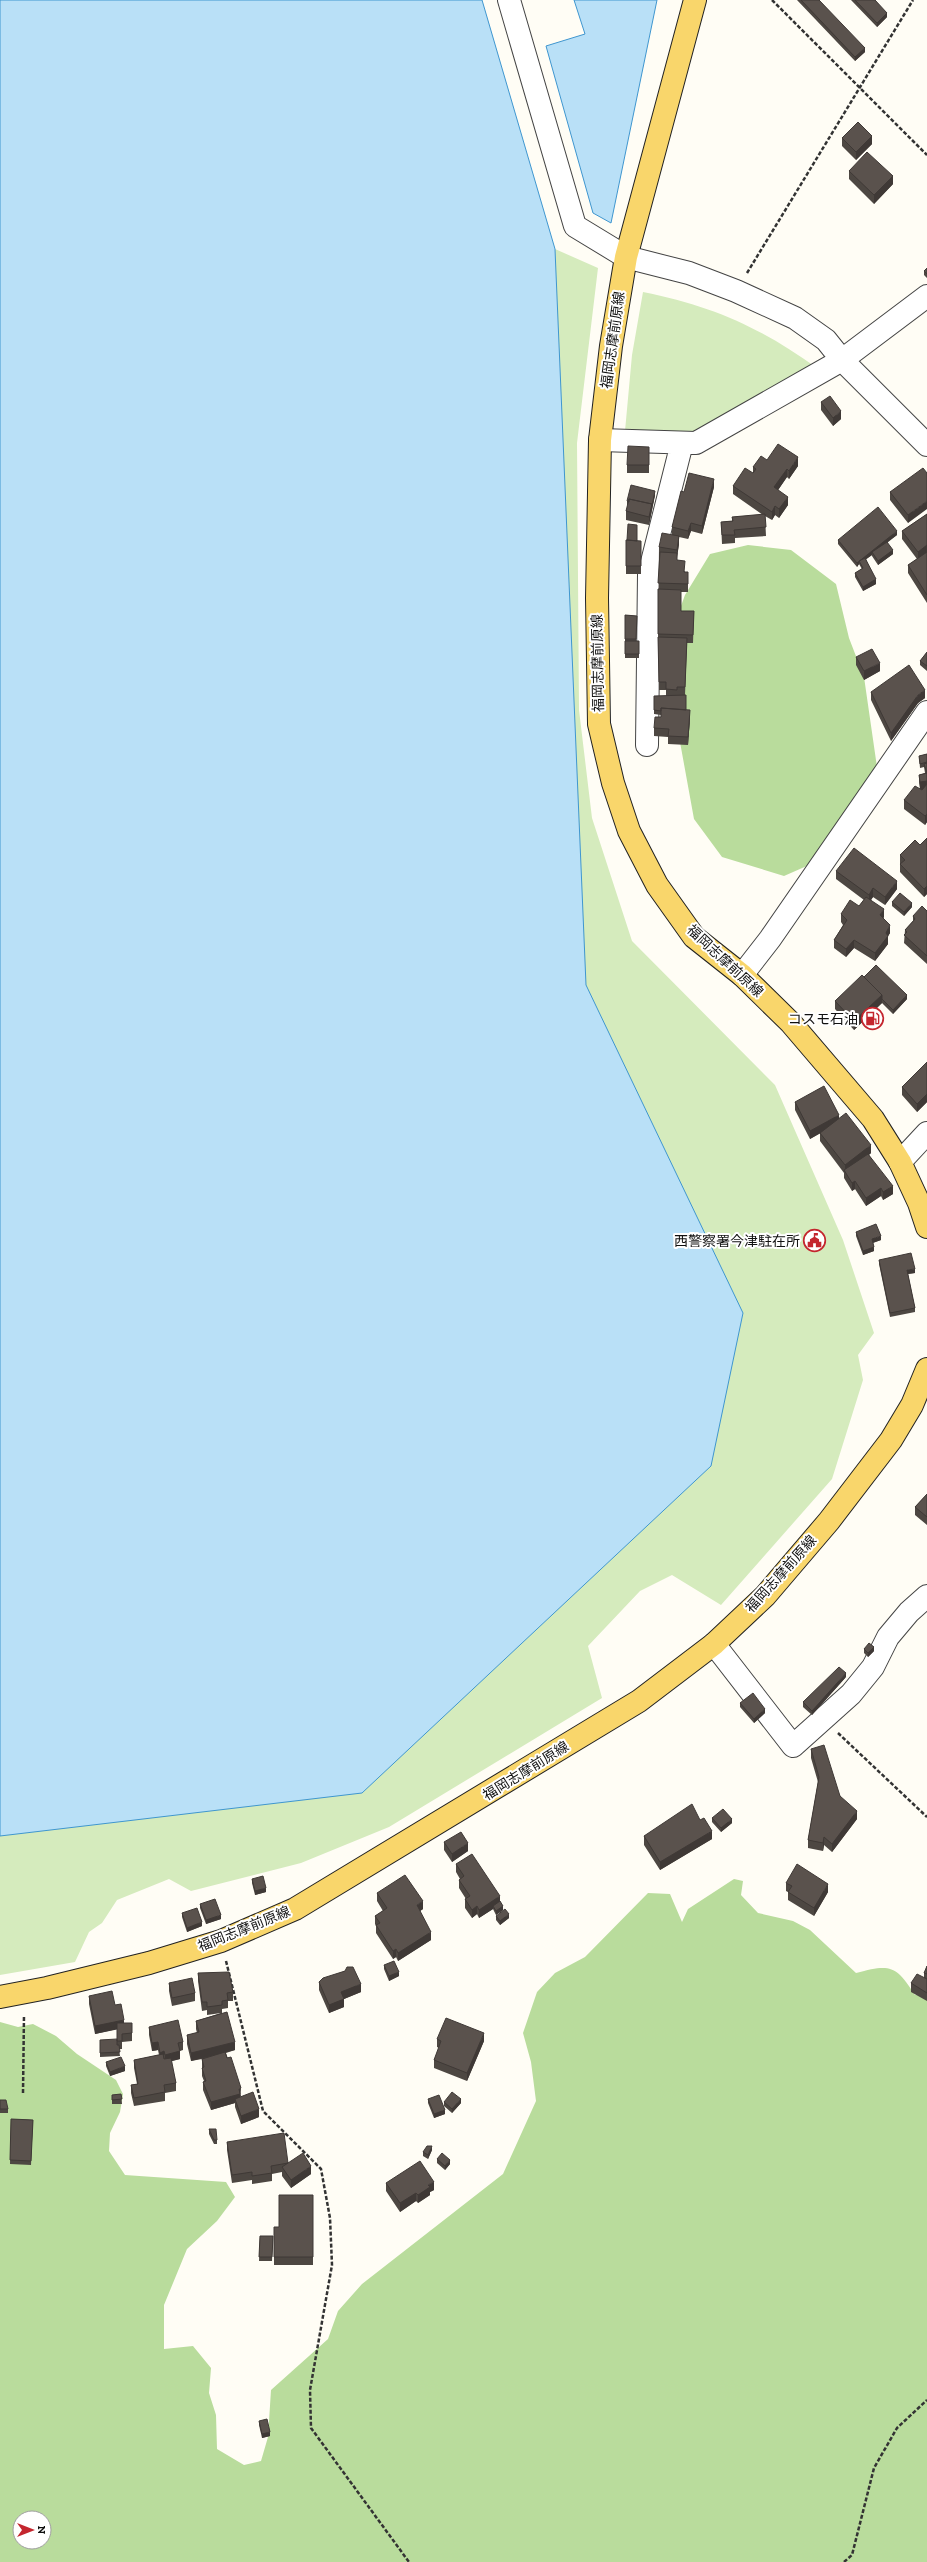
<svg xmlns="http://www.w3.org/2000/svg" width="927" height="2562" font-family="'Zilla Slab','Noto Sans JP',serif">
<rect width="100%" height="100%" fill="#fffdf5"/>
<path fill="#d5ebbd" d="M555,249L598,268L577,443L579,710L592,818L632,941L775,1085L843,1240L874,1333L858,1355L863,1380L832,1479L721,1605L672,1575L640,1591L588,1646L602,1698L389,1827L301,1863L191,1891L169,1879L117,1900L102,1923L89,1932L75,1962L0,1975V1622L184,419Z
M643,292C712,306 760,327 817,368L692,435L625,431L632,355Z"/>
<path fill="#b9dc9c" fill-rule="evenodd" d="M748,545L791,550L836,584L849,638L864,677L878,774L809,865L784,876L722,857L694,819L680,742L674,625L685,595L710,554Z
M734,1879L743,1881L741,1895L758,1913L793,1921L810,1930L856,1973C890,1964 896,1965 915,1995L927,1990V2562H0V2022L18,2027L33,2024L56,2036L77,2054L116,2080L123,2094L120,2112L110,2133L109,2151L125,2175L226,2182L235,2197L217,2221L187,2249L164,2305V2349L193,2346L211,2368L209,2393L216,2415L217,2449L244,2465L261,2461L268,2437L271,2390L328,2339L338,2311L362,2284L503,2174L536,2101L531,2062L523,2033L537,1992L555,1973L585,1957L648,1893L670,1894L682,1922L688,1909ZM20,2518H44V2542H20Z"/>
<path fill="#b9e0f7" stroke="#3f96cf" d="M0,0H482L555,249L586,985L743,1313L711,1466L362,1793L0,1836Z
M574,0H657L611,223L593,213L546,46L585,34Z"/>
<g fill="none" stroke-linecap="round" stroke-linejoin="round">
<defs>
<path id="minor" d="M509,0L575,226L626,257L689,273L736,291L795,318L826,340L842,360L927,445
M600,440L696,443L842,360L927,296
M647,745L649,574L682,443
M742,975L770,939L927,712
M900,1162L927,1133
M714,1644L793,1746L851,1694L873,1667L888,1637L909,1612L927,1596"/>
<path id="major" d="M695,0L626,257L611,346L600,440L597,598L599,724L613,783L629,831L657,885L694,937L742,975L791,1023L873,1119L900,1162L919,1203L927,1227
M0,1997L47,1988L149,1963L221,1941L295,1909L639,1701L714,1644L765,1596L829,1521L891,1440L912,1405L927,1369"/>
</defs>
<use href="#minor" stroke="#444" stroke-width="24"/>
<use href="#major" stroke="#222" stroke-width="24"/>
<path stroke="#333" stroke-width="2.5" stroke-dasharray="4 2" stroke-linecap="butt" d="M772,0L927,155
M747,273L913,0
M838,1733L927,1817
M226,1961L263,2111L321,2169L330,2218L332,2265L310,2390L311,2428L409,2562
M23,2093L24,2015
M844,2562L852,2555L874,2468L897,2428L927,2400"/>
<use href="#minor" stroke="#fff" stroke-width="22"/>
<use href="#major" stroke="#f9d66b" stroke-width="22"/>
</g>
<path fill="#4d4742" d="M797,0H819L865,52L855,61Z
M851,0H875L887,17L877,27Z
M842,138L872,144L856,160L842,146Z
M849,171L893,184L874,204L849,179Z
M927,268V278L924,275V271Z
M821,402L841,419L833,426L821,410Z
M649,455V473H627V465Z
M767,460L798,466L789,479L787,477L778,490L788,505L779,518L775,515L772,520L765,516L766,536L735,538V543L722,544L721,522L732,521V517L763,515L733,494V486L753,473V467Z
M927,473L908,523L890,500V492Z
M714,487L702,534L691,531L688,539L679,537V544L677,556V560L685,572H688V592H681V611H694L693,643H687L685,695L686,710L690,718L688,745L668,744V737L654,736V728L661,717V715L654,714V696H666V690H659L658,634L659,547L672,535V527L684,492Z
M655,495L649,525L626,520V511L628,505H627V501Z
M927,514V603L908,573V565L917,559L902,539V531Z
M897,535L887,542L893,554L878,565L872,556V555L866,559L876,584L863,591L855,577V573L862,569L859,564L857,567L838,544V540Z
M626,540L641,541V574H626Z
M625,615L637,616L636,641H639V658H625Z
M927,652V671L920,665V661Z
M856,657L880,671L864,680L856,665Z
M871,692L925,698L918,703L891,741L871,700Z
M927,754V822L925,825L904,809V800L920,789L919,783V775L925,773L924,767L920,768L919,756Z
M927,838V894L924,897L900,872V855L920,845Z
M836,871L897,889L885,905L873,897L871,900L884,917L883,918L890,933L888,936V944L875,961L854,948L846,957L834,948V940L843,925L841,922V914L859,906L864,900L836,879Z
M892,902L912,907L904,916L892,906Z
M927,911V964L904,943L905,930L913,921V916Z
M864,977L907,999L893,1014L882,1003L854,1030L835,1009V1001Z
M927,1062V1102L917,1112L902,1095V1087Z
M795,1102L839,1118L871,1153L869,1155L893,1194L883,1200L881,1196L866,1206L855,1189L852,1191L844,1178V1173L820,1141V1133L810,1139L795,1110Z
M856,1232L881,1240L873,1243L874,1251L863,1255L856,1236Z
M879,1260L915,1273L908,1274L915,1308V1312L890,1317L879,1264Z
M927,1494V1525L915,1515V1507Z
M864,1649L874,1651L868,1657L864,1653Z
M846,1677L812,1715L803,1707V1702Z
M740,1703L765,1713L754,1723L740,1707Z
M811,1749L840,1796L857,1819L832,1852L824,1845L823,1851L808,1848V1840L818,1782L811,1758Z
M712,1818L732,1823L721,1832L712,1822Z
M700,1820L712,1839L660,1870L644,1845V1836Z
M444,1842L468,1851L452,1862L444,1850Z
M456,1864L500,1901L503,1910L496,1915L493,1909L479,1918L477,1914L472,1918L465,1908V1899H466L459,1888V1880L460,1879L456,1872Z
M252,1879L266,1892L255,1895L252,1883Z
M786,1883L828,1892L814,1916L788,1900V1892L786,1891Z
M377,1893L423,1909L420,1911L431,1940L398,1961L396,1957L393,1959L376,1933V1926L375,1924V1916L383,1911L377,1901Z
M200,1904L221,1919L206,1924L200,1908Z
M182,1913L202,1926L187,1932L182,1917Z
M496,1916L509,1918L500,1925L496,1920Z
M384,1965L399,1976L389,1981L384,1969Z
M927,1966V2001L911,1992V1983L924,1978V1973Z
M345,1971L361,1992L344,1999V2007L329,2013L319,1990V1982Z
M198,1973L233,1992V2001H228V2008L222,2009V2013L235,2050L226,2053L241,2096L240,2097L259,2117L241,2124L235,2107V2103L211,2110L203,2090V2082L204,2081L202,2076V2059L191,2061L187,2044V2035L197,2033L196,2029V2021L221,2013L207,2015V2010L202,2011L198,1981Z
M169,1983L195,1993V2001L172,2006L169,1991Z
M89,1996L115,2005L124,2023H132V2041L122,2042V2049H119L120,2056L100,2057V2040L117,2045V2029L95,2034L89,2004Z
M149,2027L183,2042V2050L180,2051V2059L171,2061L176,2083V2091L165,2093V2101L134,2106L131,2093V2085L137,2084L134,2068V2060L159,2055L158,2050L152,2051L149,2035Z
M437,2039L484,2041L467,2081L434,2068V2060L439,2048L437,2047Z
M106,2062L125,2071L110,2076L106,2066Z
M121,2094L122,2104H112V2095Z
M428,2099L445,2114L434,2118L428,2103Z
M0,2100L8,2109V2113H0Z
M444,2102L461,2103L452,2113L444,2106Z
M11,2119L33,2120L31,2165L10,2164Z
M209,2129L217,2140V2144H214L209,2134Z
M227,2142L288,2163L311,2174L291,2188L282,2176V2172L272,2174V2181L252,2184V2180L232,2183L227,2150Z
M432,2150L428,2159L423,2156V2152Z
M437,2159L450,2164L445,2170L437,2163Z
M386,2183L434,2190L430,2192V2195L418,2203L416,2201L400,2212L386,2191Z
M313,2195V2265H274V2227H279Z
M260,2236H273L272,2261H259Z
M259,2421L270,2436L262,2438L259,2425Z"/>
<path fill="#3f3936" d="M887,13V17L877,27V23Z
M865,48V52L855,61V57Z
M872,136V144L856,160V152Z
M893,176V184L874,204V195Z
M841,411V419L833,426V418Z
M798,457V466L789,479V471Z
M787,469V477L774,496V487Z
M714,479V487L702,534V526Z
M655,491V495L649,525V517Z
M788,497V505L779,518V509Z
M927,501V509L908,523V515Z
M775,506V515L772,520V512Z
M691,523V531L688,539V531Z
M897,531V535L873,554L872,552V555L861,563L859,561V564L857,567V563Z
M679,536V544L677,558V550Z
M927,545V553L918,560V552Z
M893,550V554L878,565V561Z
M876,579V584L863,591V587Z
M880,663V671L864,680V671Z
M925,690V698L918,703L891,741V733L918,695Z
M690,710V718L688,745V737Z
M927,781V789L920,790V782Z
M927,814V822L925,825V816Z
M897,881V889L885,905V897Z
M927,886V894L924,897V889Z
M873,888V897L869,903V895Z
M912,903V907L904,916V912Z
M884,909V917L880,924V915Z
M890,925V933L887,938L888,936V944L875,961V953Z
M854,940V948L846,957V949Z
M882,995V1003L854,1030V1021Z
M907,995V999L893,1014V1010Z
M927,1094V1102L917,1112V1104Z
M839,1115V1123L810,1139V1131Z
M871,1145V1153L846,1173L845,1171V1165Z
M855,1181V1189L852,1191V1183Z
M893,1186V1194L883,1200V1192Z
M881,1188V1196L866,1206V1198Z
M881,1236V1240L872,1243V1239Z
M874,1247V1251L863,1255V1251Z
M915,1269V1273L907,1274V1270Z
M874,1647V1651L868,1657V1653Z
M846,1673V1677L812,1715V1711Z
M765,1709V1713L754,1723V1719Z
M857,1811V1819L832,1852V1844Z
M732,1819V1823L721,1832V1828Z
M712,1831V1839L660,1870V1862Z
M824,1837V1845L823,1851V1843Z
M468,1843V1851L452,1862V1854Z
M828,1884V1892L814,1916V1908Z
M266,1888V1892L255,1895V1891Z
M500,1896V1905L493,1906V1909L479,1918V1910Z
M423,1901V1909L417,1913V1905Z
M477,1906V1914L472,1918V1910Z
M503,1906V1910L496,1915V1911Z
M509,1914V1918L500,1925V1921Z
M221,1915V1919L206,1924V1920Z
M202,1922V1926L187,1932V1928Z
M431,1932V1940L398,1961V1953Z
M396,1949V1957L393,1959V1951Z
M399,1972V1976L389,1981V1976Z
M361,1984V1992L344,1999V2007L329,2013V2005L341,1992Z
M124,2020V2028L95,2034V2026Z
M484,2033V2041L467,2081V2073Z
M158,2042V2050L152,2051V2043Z
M235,2042V2050L191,2061V2053Z
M164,2051V2059L160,2061V2053Z
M180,2051V2059L165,2063V2055Z
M125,2066V2071L110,2076V2072Z
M241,2088L240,2102L235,2099V2103L211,2110V2102Z
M461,2099V2103L452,2113V2109Z
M259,2109V2117L241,2124V2116Z
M445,2110V2114L434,2118V2114Z
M432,2146V2150L428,2159V2155Z
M450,2160V2164L445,2170V2166Z
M311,2166V2174L291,2188V2180Z
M434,2182V2190L430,2192V2195L418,2203V2195L428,2185Z
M416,2193V2201L400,2212V2203Z
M270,2432V2436L262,2438V2434Z"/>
<path fill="#5a524d" stroke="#3f3936" d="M801,0H819L865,48L855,57Z
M855,0H875L887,13L877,23Z
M858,122L872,136L856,152L842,138Z
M867,152L893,176L874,195L849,171Z
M927,268V274L924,271Z
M830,396L841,411L833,418L821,402Z
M778,444L798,457L789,471L787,469L774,487L788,497L779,509L775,506L772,512L733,486L745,468L753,473L756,469L753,467L761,456L767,460Z
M628,446L649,447V465H627Z
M923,468L927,473V501L908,515L890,492Z
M689,473L714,479L702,526L691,523L688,531L672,527L681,491L684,492Z
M631,485L655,491L652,506V504L629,499V502L627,501Z
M629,499L652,504L649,517L626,511Z
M878,507L897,531L857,563L838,540Z
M765,514L766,527L734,530L735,535H722L721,522L733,521L732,517Z
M927,514V545L918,552L902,531Z
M628,524L637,525V541L627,540Z
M662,533L679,536L677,550L659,547Z
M626,540L641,541V566H626Z
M887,542L893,550L878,561L872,552Z
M660,552L677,553V560L685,561L684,572H688V584L658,583Z
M927,552V595L908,565Z
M865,558L876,579L863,587L855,573L863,568L859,561Z
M658,589L681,590V611H694L693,635L658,634Z
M625,615L637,616L636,639H625Z
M658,637L687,638L685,687H677V690L666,689V682H659Z
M625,641H639V654H625Z
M872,649L880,663L864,671L856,657Z
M927,652V666L920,661Z
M909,665L925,690L918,695L891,733L871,692Z
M686,695V710L661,708V711L654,710V696Z
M661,708L690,710L688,737L668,736L669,729L654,728L655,717H661Z
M927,754V762L920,764L919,756Z
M927,763V781L920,782L919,775L927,773L924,764Z
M927,784V814L925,816L904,800L915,786L922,790Z
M927,838V886L924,889L900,864L905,860L900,855L915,840L920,845Z
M854,848L897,881L885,897L873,888L869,895L836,871Z
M900,893L912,903L904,912L892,902Z
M866,897L884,909L880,915L890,925L886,933L888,936L875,953L854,940L846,949L834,940L847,920L841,914L850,900L859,906Z
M922,906L927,911V956L904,935L907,932L905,930L915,919L913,916Z
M876,965L907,995L893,1010L882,999V995L864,977Z
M862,975L882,995L854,1021L835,1001Z
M927,1062V1094L917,1104L902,1087Z
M824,1086L839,1115L810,1131L795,1102Z
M846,1113L871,1145L845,1165L820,1133Z
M868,1154L893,1186L883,1192L881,1188L866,1198L855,1181L852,1183L844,1170Z
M876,1224L881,1236L872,1239L874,1247L863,1251L856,1232Z
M911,1253L915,1269L907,1270L915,1308L890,1313L879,1260Z
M927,1494V1517L915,1507Z
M869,1643L874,1647L868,1653L864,1649Z
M839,1667L846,1673L812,1711L803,1702Z
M753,1693L765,1709L754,1719L740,1703Z
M824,1745L840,1796L857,1811L832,1844L824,1837L823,1843L808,1840L819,1777L811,1749Z
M692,1804L700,1820L704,1818L712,1831L660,1862L644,1836Z
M723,1809L732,1819L721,1828L712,1818Z
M461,1832L468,1843L452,1854L444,1842Z
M472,1854L500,1896L479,1910L477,1906L472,1910L465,1899L470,1896L459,1880L464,1876L456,1864Z
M797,1864L828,1884L814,1908L788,1892L792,1886L786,1883Z
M405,1875L423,1901L417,1905L431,1932L398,1953L396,1949L393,1951L376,1925L380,1923L375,1916L387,1908L377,1893Z
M263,1876L266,1888L255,1891L252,1879Z
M215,1899L221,1915L206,1920L200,1904Z
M500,1901L503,1906L496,1911L493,1906Z
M197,1908L202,1922L187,1928L182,1913Z
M505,1909L509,1914L500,1921L496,1916Z
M394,1961L399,1972L389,1976L384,1965Z
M927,1966V1974L924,1973Z
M347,1967H353L361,1984L341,1992L344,1999L329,2005L319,1982L323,1978L345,1971Z
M229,1972L233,1992L227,1993L228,2000L222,2001V2005L207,2007V2002H202L198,1973Z
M917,1974L927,1979V1993L911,1983Z
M192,1978L195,1993L172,1998L169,1983Z
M112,1991L115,2005L121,2004L124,2020L95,2026L89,1996Z
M227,2012L235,2042L191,2053L187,2035L199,2032L196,2021Z
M446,2018L484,2033L467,2073L434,2060L441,2041L437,2039Z
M178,2020L183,2042L178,2043L180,2051L165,2055L164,2051L160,2053L158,2042L152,2043L149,2027Z
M117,2023H132V2033L122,2034V2041H117Z
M117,2039V2045H119L120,2052L100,2053V2040Z
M225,2052L227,2058L231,2057L241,2088L239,2089L240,2094L211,2102L203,2082L206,2081L202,2068L204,2067L202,2059Z
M163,2054L164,2059L171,2058L176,2083L164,2085L165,2092L134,2098L131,2085L138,2084L134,2060Z
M121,2057L125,2066L110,2072L106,2062Z
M253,2092L259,2109L241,2116L235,2099Z
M452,2092L461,2099L452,2109L444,2102Z
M121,2094L122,2099L112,2100V2095Z
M439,2095L445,2110L434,2114L428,2099Z
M0,2100H6L8,2109H0Z
M11,2119L33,2120L31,2161L10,2160Z
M209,2129H216L217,2140H214Z
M284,2133L288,2163L271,2166L272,2173L252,2176V2172L232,2175L227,2142Z
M427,2146H432L428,2155L423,2152Z
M303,2153L311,2166L291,2180L282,2167Z
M442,2153L450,2160L445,2166L437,2159Z
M420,2161L434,2182L428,2185L430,2187L418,2195L416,2193L400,2203L386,2183Z
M279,2195H313V2257H274V2227H279Z
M260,2236H273L272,2257H259Z
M267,2419L270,2432L262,2434L259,2421Z"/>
<defs>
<symbol id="fuel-ring" viewBox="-11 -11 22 22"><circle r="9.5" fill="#fff" stroke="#c4262e" stroke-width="1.5"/><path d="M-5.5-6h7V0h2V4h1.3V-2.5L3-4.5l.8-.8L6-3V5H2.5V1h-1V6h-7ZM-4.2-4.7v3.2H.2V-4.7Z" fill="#c4262e"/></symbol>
<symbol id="civic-ring" viewBox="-11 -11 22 22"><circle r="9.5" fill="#fff" stroke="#c4262e" stroke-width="1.5"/><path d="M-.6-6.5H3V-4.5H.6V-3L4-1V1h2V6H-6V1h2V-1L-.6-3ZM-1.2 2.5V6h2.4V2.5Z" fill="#c4262e"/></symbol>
</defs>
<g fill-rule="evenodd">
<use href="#fuel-ring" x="860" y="1006" width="25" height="25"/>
<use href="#civic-ring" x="802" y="1228" width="25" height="25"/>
</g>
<g text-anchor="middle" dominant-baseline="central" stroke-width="4" stroke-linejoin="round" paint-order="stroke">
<g font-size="14" fill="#111" stroke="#fff">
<text transform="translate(613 340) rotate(-82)">福岡志摩前原線</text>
<text transform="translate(598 663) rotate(-91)">福岡志摩前原線</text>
<text transform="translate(725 961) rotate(43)">福岡志摩前原線</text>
<text transform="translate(781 1574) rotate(-48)">福岡志摩前原線</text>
<text transform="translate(526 1771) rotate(-32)">福岡志摩前原線</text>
<text transform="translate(244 1929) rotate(-22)">福岡志摩前原線</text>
</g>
<g font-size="14" fill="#111" stroke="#fff" text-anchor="end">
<text x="858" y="1019">コスモ石油</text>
<text x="800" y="1241">西警察署今津駐在所</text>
</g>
</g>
<g transform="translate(32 2530) rotate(90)"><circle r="19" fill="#ffffff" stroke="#a0a0a0"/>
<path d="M0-3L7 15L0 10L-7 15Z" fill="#c4262e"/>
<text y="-6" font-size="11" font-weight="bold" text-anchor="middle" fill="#111111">N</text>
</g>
</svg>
